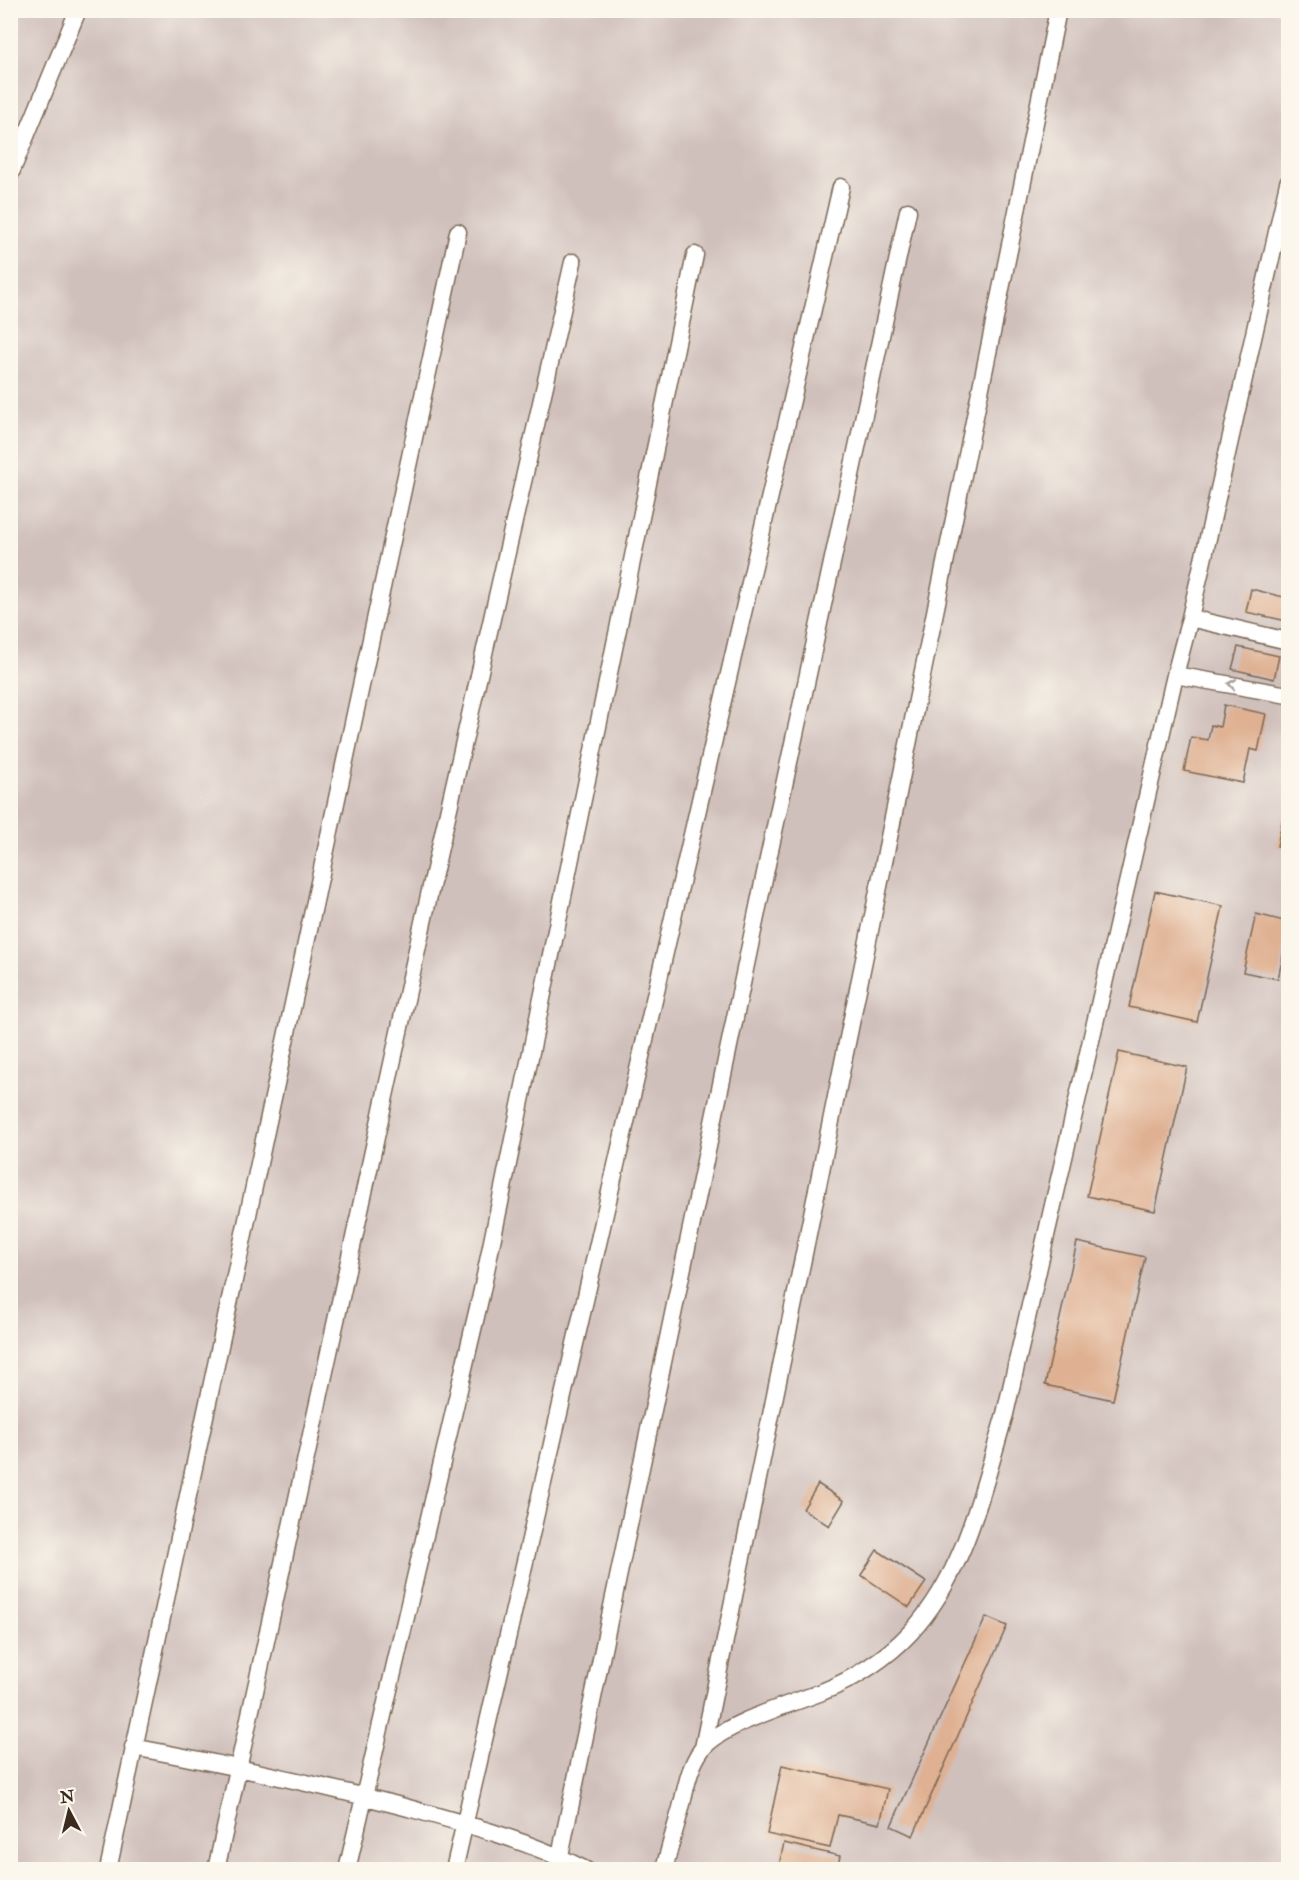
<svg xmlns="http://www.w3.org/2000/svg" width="1299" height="1880" font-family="'IM FELL Double Pica',serif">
<rect width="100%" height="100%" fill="#fbf7ec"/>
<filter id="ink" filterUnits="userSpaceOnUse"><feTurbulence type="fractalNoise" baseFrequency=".0167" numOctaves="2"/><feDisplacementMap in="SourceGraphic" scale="12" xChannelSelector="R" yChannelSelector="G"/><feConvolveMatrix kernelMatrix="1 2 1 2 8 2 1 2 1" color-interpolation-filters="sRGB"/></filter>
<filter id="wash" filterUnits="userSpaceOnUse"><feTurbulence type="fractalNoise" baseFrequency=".008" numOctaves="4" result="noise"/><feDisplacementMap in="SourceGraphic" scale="24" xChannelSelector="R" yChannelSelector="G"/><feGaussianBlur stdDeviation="1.35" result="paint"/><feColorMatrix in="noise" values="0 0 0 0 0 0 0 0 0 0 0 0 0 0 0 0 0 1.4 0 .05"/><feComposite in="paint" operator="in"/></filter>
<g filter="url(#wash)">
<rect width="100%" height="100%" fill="#f1dabb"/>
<path fill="#d0c0bc" d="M11,11H1288V1869H11Z"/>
<g id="blocks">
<path fill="#dfb092" d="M1251,589L1288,598L1287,621L1246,612Z
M1238,647L1279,656L1274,679L1232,669Z
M1224,705L1266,714L1258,751L1250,749L1243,783L1184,771L1191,737L1208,740L1211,725L1220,727Z
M1283,818L1288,819V849L1277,846Z
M1155,891L1223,906L1197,1022L1129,1007Z
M1256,914L1288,922V931L1278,979L1243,972Z
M1119,1052L1187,1067L1155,1211L1087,1196Z
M1077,1242L1145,1257L1113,1400L1045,1385Z
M818,1484L844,1501L829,1526L803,1509Z
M877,1550L926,1582L909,1607L861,1575Z
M986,1617L1007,1626L913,1836L891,1826Z
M782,1765L888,1789L880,1824L838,1815L830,1848L767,1834Z
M784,1843L840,1856L837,1870H778Z"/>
</g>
</g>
<g filter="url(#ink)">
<use href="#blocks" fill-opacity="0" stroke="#7b6855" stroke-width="1.5"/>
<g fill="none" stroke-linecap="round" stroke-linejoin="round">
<defs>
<path id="service" d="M10,175L78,10
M1190,618L1288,641
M1175,675L1288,695
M133,1747C223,1764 312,1783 401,1806C463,1823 528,1840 586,1870
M703,1748L1058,10
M108,1870L458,232
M216,1870L423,922L573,262
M347,1870L481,1295L695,255
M454,1870L841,187
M557,1870L767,864L908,211
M664,1870C669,1849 675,1829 681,1808C686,1788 689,1766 702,1749C723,1723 793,1704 824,1691C853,1680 889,1656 910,1633C965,1575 983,1488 1005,1414L1175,675L1190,618L1288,183"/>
</defs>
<use href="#service" stroke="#7b6855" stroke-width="19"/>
<use href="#service" stroke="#fff" stroke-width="16"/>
</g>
<defs><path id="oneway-chevron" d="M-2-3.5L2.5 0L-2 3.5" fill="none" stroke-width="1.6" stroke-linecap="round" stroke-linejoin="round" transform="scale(1.5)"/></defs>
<use stroke="#a79f9a" href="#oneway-chevron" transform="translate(1232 684) rotate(-170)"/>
</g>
<rect width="1299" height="1880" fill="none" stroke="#fbf7ec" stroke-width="36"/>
<g transform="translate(69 1811) rotate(353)" stroke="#fbf7ec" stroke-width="4.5" paint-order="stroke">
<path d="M0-4.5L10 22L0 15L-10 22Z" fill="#3b2a1e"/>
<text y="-9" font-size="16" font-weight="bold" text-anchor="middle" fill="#3b2a1e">N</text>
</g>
</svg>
